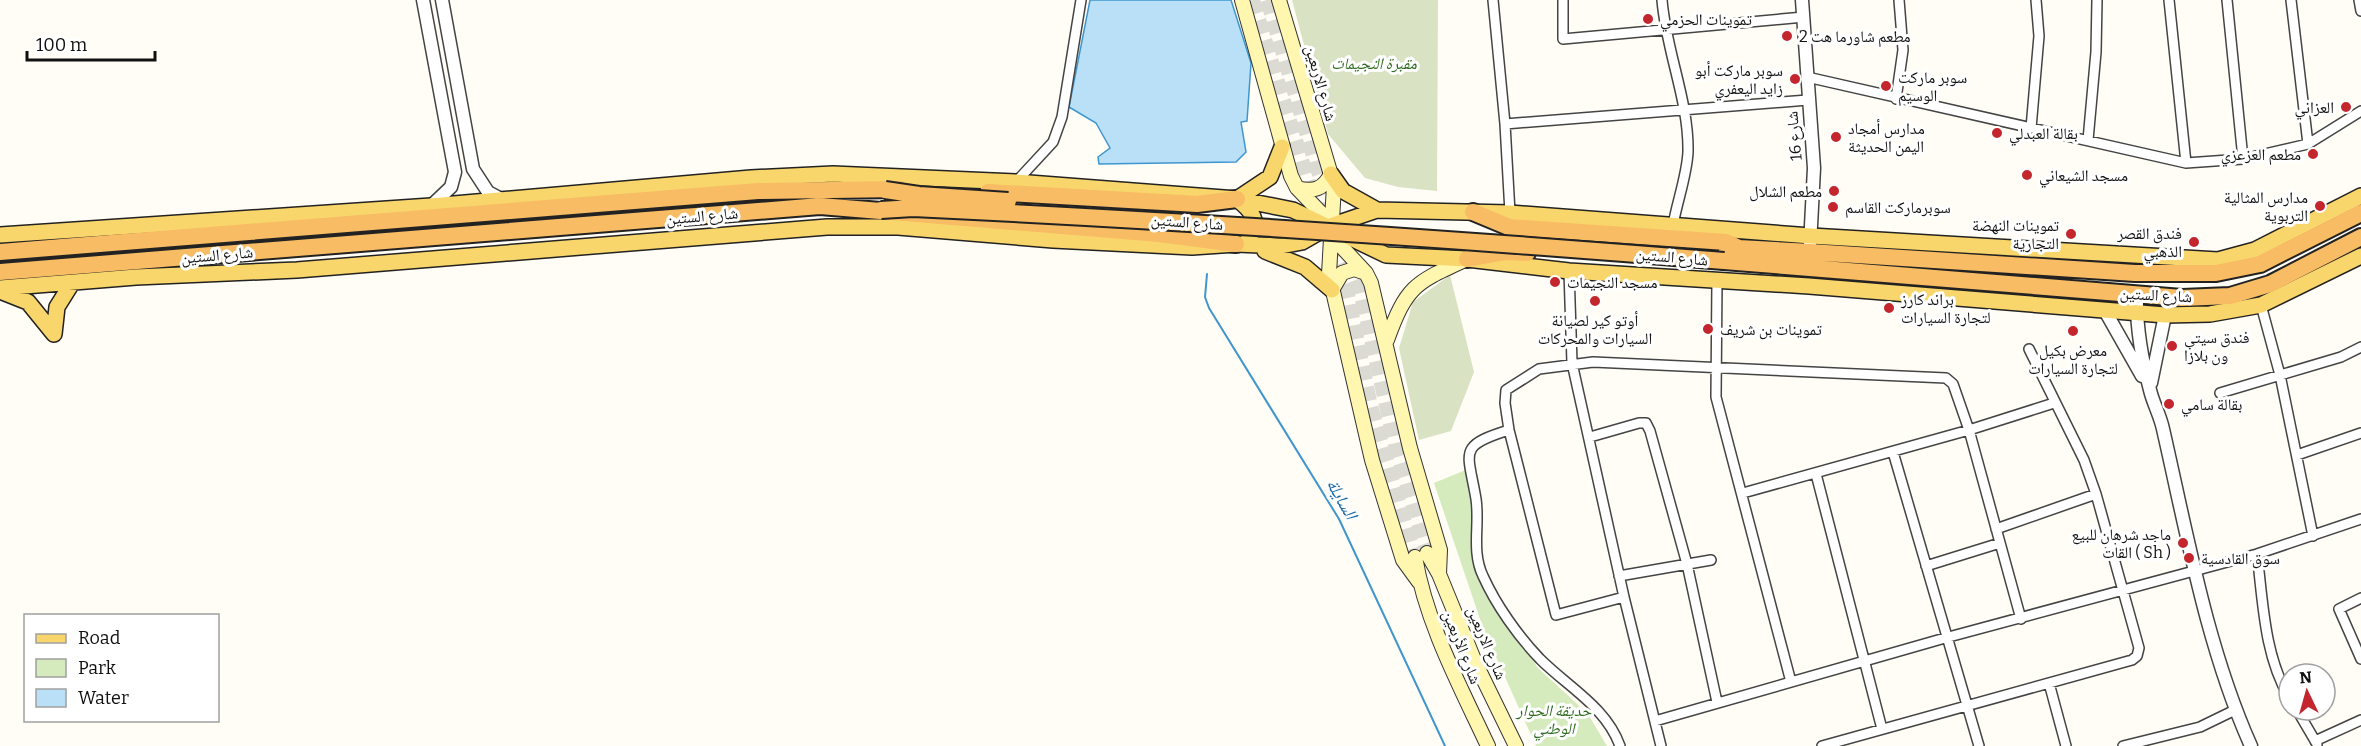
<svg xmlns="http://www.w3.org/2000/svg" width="2361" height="746" font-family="Bitter,'Noto Naskh Arabic',serif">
<rect width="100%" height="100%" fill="#fffdf5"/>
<path fill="#d5ebbd" d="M1468,469L1473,509V535L1501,615L1538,668L1588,714L1607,746H1536L1483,628L1434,483Z"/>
<path fill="#d9e3c4" d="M1292,0H1438L1437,191L1398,187L1365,178L1328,134Z
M1450,275L1474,372L1451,431L1419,440L1399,348L1413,302Z"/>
<path fill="#b9e0f7" stroke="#3f96cf" stroke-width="1.5" d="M1090,0H1231L1251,63L1247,121L1241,122L1246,152L1236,162L1099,164L1098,157L1110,148L1096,123L1069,107Z"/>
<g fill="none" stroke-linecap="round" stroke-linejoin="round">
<path stroke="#3f96cf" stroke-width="2" d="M1207,274L1205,297L1209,308L1339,519L1445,746"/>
<path stroke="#dbdad3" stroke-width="14" stroke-dasharray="14 7" stroke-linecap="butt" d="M1253,0L1314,199
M1267,0L1316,166L1333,213
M1330,245L1348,294L1371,406L1415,557
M1349,260L1360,290L1396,450L1427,553"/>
<defs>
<path id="minor" d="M1493,0L1505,124L1510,213
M1563,0V39L1804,17
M1662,0C1666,51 1689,101 1688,152C1687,175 1677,202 1673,225
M2169,0L2186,163
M2227,0L2243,159
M2291,0L2308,144
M2359,0L2361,11
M1807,77L2186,163L2243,159L2308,144L2361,111
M1896,99L1903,50L1899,0
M1505,124L1808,100
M2031,128L2039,36L2036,0
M2088,140L2096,52L2097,0
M1016,182L1053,142L1062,117L1081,0
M1569,271L1572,363L1624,597L1661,746
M1717,280L1716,397L1791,682
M2261,305L2280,375L2313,536
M2220,393L2341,357L2361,347
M1509,430C1457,446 1468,451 1476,499C1480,525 1471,551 1483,576C1496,605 1518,636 1540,659C1568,687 1606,707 1620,746
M1590,437L1639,423H1646L1650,431L1687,564L1717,702
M1893,452L1979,746
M2297,455L2361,433
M1816,474L1882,729
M1743,493L1969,430L2054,403
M1996,529L2096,494
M2257,554C2263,601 2264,655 2289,697
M1926,566L2000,543
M1619,576L1711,560
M1624,597L1556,615L1509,430L1505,403L1506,390L1539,369L1593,362L1946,378L1953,384L1969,430L2021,619
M2361,598L2339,609L2361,659
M2049,683L2066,746
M2297,710L2317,744
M1655,721L1945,638L2257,554L2361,519
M2315,741L2361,720
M1822,746L2132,660L2137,656L2139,648L2096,494L2084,460L2029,349
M2123,746L2200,727L2235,710"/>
<path id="tertiary" d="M423,0L455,172L451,187L431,206
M442,0L473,169L488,192L503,200
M1802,0L1814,168L1810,245
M2137,295C2136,325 2142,360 2150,390C2153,403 2160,415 2163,429C2187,534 2207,648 2251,746
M2104,309L2142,376
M2151,383L2165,315"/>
<path id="secondary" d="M1242,0L1291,176L1297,188L1321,213L1340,245L1366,273L1371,283L1410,448L1440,550L1439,574
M1279,0L1334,185L1329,274L1372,460L1403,560L1419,582
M1297,188C1313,192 1323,190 1331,174
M1332,290L1342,273L1354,269L1366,273
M1387,340C1407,285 1415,283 1467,259
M1427,553L1439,574L1475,662L1516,746
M1415,557C1426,623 1460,686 1488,746"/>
<path id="primary" d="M1331,174L1343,191L1377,210
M1237,199L1270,177L1282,147
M1237,199C1251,210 1261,221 1249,237
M0,235L431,206L751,178L833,174L1016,182L1237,199L1293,210L1386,255L1467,259L1569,271L1809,286L2165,315L2210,314L2261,305L2361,256
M1265,251L1305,267L1332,290
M0,288L136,277L297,270L827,227H898L1053,240L1192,247L1236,244L1281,246L1302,242L1330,226L1377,210L1510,213L1811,236L2218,260L2255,250L2361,196
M0,291L28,302L54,334
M54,334L57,307L72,283"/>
<path id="trunk" d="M988,192L1197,204L1237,199
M1473,212L1509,227L1726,242L1739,248
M1727,251L1739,248L1810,252L2135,273H2216L2260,264L2361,213
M0,252L758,191L900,189
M1467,259L1506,252L1527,253
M1724,261L2182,298L2230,296L2270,284L2361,237
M0,272L820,206L1159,234L1236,244"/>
</defs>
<use href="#minor" stroke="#444" stroke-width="12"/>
<use href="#tertiary" stroke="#444" stroke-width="15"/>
<use href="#secondary" stroke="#333" stroke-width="16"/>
<use href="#primary" stroke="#222" stroke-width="18"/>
<use href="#trunk" stroke="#222" stroke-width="20"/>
<use href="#minor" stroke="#fff" stroke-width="9"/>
<use href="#tertiary" stroke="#fff" stroke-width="12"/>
<use href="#secondary" stroke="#fff6b0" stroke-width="14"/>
<use href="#primary" stroke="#f9d66b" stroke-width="15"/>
<use href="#trunk" stroke="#f7bc64" stroke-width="16"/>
<defs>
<path id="trunk-bridge" d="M885,190L919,195L1008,201
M881,210L913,208C1184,221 1454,239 1724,261"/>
</defs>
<use href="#trunk-bridge" stroke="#222" stroke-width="20" stroke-linecap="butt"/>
<use href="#trunk-bridge" stroke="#f7bc64" stroke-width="16"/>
</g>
<g fill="#c4262e" stroke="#fff" stroke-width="2">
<circle cx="1648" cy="19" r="6"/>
<circle cx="1787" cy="36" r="6"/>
<circle cx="1795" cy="79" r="6"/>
<circle cx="1886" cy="86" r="6"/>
<circle cx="2346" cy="107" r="6"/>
<circle cx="1997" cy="133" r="6"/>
<circle cx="1836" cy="137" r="6"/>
<circle cx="2313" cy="154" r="6"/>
<circle cx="2027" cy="175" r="6"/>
<circle cx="1834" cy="191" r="6"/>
<circle cx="2320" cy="206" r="6"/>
<circle cx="1833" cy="207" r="6"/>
<circle cx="2071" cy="234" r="6"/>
<circle cx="2194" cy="242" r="6"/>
<circle cx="1555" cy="282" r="6"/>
<circle cx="1595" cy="301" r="6"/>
<circle cx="1889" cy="308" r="6"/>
<circle cx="1708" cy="329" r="6"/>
<circle cx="2073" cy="331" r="6"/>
<circle cx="2172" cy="346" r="6"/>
<circle cx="2169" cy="404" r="6"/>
<circle cx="2183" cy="543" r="6"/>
<circle cx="2189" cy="558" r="6"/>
</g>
<g text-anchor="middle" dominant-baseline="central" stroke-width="6" stroke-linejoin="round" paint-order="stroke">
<g font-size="16" fill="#111" stroke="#fff" text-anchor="start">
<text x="1660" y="19">تموينات الحزمي</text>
<text x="1799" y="36">مطعم شاورما هت 2</text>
<text x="1783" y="70" text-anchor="end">سوبر ماركت أبو<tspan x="1783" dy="18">زايد اليعفري</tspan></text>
<text x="1898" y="77">سوبر ماركت<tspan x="1898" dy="18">الوسيم</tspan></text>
<text x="2334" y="107" text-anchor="end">العزاني</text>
<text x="1848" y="128">مدارس أمجاد<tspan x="1848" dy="18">اليمن الحديثة</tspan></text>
<text x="2009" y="133">بقالة العبدلي</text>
<text x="2301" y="154" text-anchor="end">مطعم العزعزي</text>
<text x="2039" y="175">مسجد الشيعاني</text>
<text x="1822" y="191" text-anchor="end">مطعم الشلال</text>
<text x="2308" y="197" text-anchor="end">مدارس المثالية<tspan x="2308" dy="18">التربوية</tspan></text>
<text x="1845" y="207">سوبرمارکت القاسم</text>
<text x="2059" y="225" text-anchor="end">تموينات النهضة<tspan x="2059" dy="18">التجارية</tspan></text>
<text x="2182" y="233" text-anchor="end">فندق القصر<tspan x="2182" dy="18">الذهبي</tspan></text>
<text x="1567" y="282">مسجد النجيمات</text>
<text x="1901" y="299">براند كارز<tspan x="1901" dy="18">لتجارة السيارات</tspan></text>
<text x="1595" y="320" text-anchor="middle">أوتو كير لصيانة<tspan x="1595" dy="18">السيارات والمحركات</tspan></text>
<text x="1720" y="329">تموينات بن شريف</text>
<text x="2184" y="337">فندق سيتي<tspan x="2184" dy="18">ون بلازا</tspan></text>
<text x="2073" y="350" text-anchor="middle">معرض بكيل<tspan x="2073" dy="18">لتجارة السيارات</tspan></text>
<text x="2181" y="404">بقالة سامي</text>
<text x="2171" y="534" text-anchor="end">ماجد شرهان للبيع<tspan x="2171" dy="18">القات ( Sh )</tspan></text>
<text x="2201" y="558">سوق القادسية</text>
</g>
<g font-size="16" font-style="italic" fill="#2f6b1f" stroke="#fff">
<text x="1374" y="63">مقبرة النجيمات</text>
<text x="1554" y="710">حديقة الحوار<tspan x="1554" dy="18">الوطني</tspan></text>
</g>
<g font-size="16" fill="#111" stroke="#fff">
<text transform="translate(1321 83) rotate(74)">شارع الاربعين</text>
<text transform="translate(1794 136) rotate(-95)">شارع 16</text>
<text transform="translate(702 216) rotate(-5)">شارع الستين</text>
<text transform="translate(1187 222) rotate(4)">شارع الستين</text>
<text transform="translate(217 255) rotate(-5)">شارع الستين</text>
<text transform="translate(1672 257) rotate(5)">شارع الستين</text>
<text transform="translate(2156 295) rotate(3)">شارع الستين</text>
<text transform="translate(1487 643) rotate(67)">شارع الاربعين</text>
<text transform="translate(1462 647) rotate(68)">شارع الأربعين</text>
</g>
<g font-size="18" font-style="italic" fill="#1768a6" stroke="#fff">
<text transform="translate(1342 499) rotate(60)">السايلة</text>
</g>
</g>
<rect x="24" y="614" width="195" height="108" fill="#ffffff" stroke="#a0a0a0" stroke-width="1.5"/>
<rect x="36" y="634" width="30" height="9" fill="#f9d66b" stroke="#a0a0a0" stroke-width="1.5"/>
<text x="78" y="644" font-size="18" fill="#111111">Road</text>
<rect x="36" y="659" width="30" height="18" fill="#d5ebbd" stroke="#a0a0a0" stroke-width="1.5"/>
<text x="78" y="674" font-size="18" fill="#111111">Park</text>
<rect x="36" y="689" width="30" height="18" fill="#b9e0f7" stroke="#a0a0a0" stroke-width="1.5"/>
<text x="78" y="704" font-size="18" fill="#111111">Water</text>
<g transform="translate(2307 692) rotate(355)"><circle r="28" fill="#ffffff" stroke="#a0a0a0" stroke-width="1.5"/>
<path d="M0-4.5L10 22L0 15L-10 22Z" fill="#c4262e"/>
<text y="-9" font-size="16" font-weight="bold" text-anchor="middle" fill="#111111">N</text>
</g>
<path d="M27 51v9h128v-9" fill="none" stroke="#111111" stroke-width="3"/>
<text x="36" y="51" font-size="18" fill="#111111" stroke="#ffffff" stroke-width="4.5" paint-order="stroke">100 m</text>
</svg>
